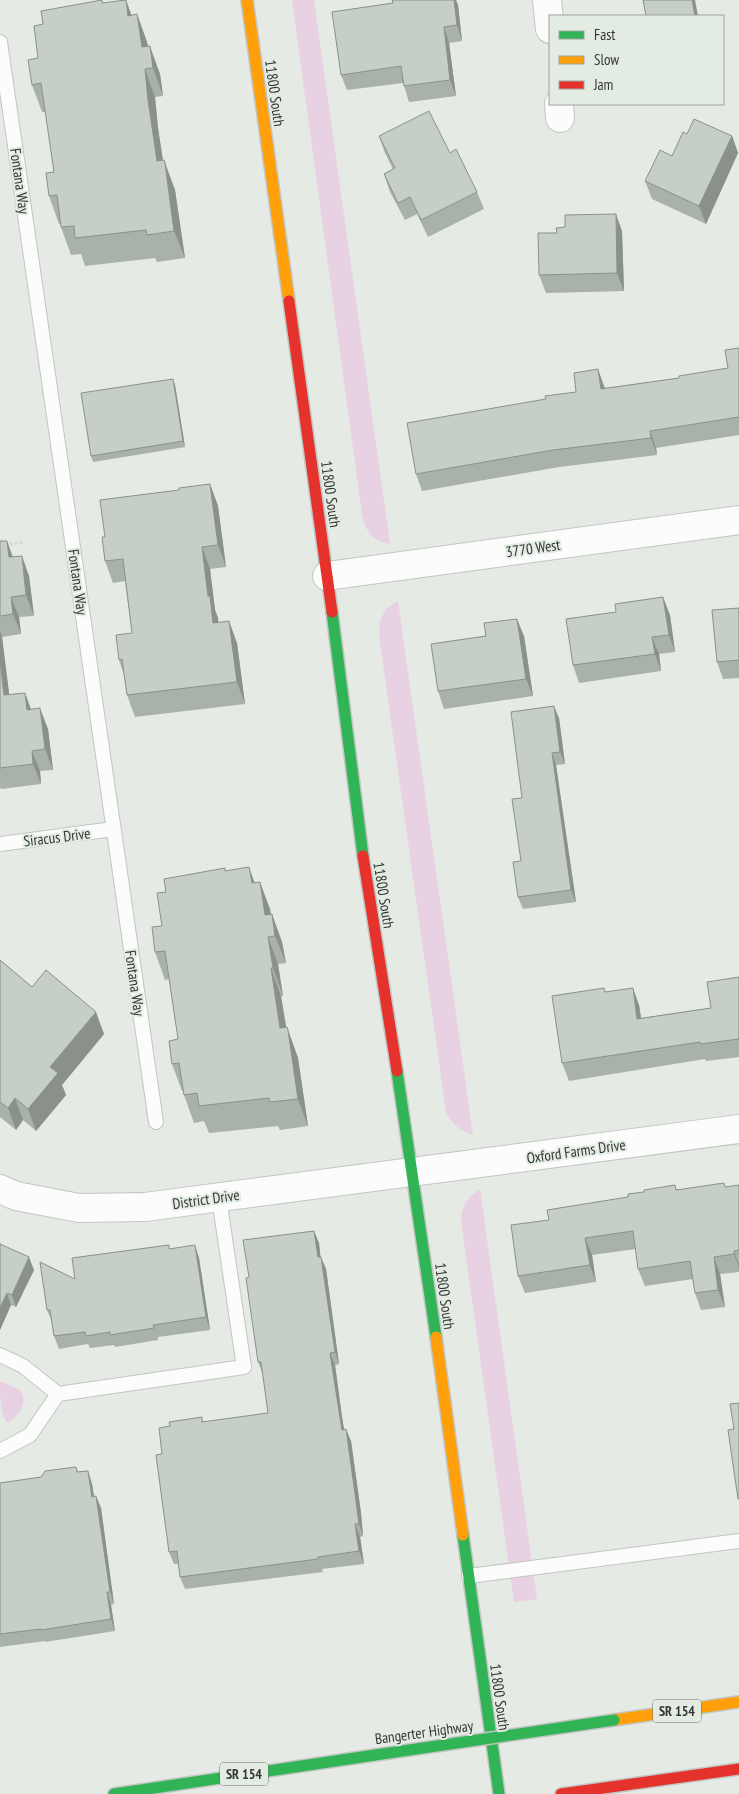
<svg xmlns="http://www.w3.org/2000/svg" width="739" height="1794" font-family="'PT Sans Narrow',sans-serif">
<rect width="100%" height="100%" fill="#e5eae4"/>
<path fill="#e8d1e2" d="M292,0H314L390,544C372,541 365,530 362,514Z
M398,601L473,1135C460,1132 452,1123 446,1112L380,643C378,625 380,609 398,601Z
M480,1189L537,1599L514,1602L461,1221C461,1206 468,1197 480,1189Z
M0,1381C6,1384 14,1386 19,1390C30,1400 19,1416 9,1422H6C0,1410 0,1395 0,1381Z"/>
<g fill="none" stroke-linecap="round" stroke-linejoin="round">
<defs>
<path id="lane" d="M0,42L156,1122
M0,844L113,829
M0,1355L23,1366L58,1394L244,1367L219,1198
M0,1451L30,1435L58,1394
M469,1576L739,1541"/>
<path id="street" d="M547,0L550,29
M559,104L560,118
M327,576L739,520
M0,1189L16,1196L79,1208L145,1207L739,1129"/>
<path id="fast" d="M332,612L363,856
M397,1071L436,1337
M463,1535L499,1794
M114,1794L375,1755"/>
<path id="slow" d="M247,0L289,301
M436,1337L463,1535
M614,1720L739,1702"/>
<path id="jam" d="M289,301L332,612
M363,856L397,1071
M561,1794L739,1769"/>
</defs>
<use href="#lane" stroke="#c2c6c2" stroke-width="16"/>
<use href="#street" stroke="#c2c6c2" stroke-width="30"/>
<use href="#fast" stroke="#c2c6c2" stroke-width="14"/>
<use href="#slow" stroke="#c2c6c2" stroke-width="14"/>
<use href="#jam" stroke="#c2c6c2" stroke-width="14"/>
<path stroke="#d3d4d3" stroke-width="3" stroke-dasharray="2.5 2.5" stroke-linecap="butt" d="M0,546L23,542"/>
<use href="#lane" stroke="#fbfcfb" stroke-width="14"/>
<use href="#street" stroke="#fbfcfb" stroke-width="28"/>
<use href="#fast" stroke="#30b455" stroke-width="11"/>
<use href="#slow" stroke="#ff9f0a" stroke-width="11"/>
<use href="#jam" stroke="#e5322d" stroke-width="11"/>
<defs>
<path id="fast-bridge" d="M375,1755L614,1720"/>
</defs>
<use href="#fast-bridge" stroke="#c2c6c2" stroke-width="14" stroke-linecap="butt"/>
<use href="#fast-bridge" stroke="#30b455" stroke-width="11"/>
</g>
<path fill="#a9b2a9" d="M102,0L103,3L126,0L131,15L137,14L147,42L148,47L160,74L163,96L155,97L158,128L163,160L175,190L185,258L157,262L155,258L85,266L81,254L71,255L61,227V223L59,224L49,196L54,172L46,112H42L32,85L38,58L43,24Z
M392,0H456L458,5L462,41L449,43L456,96L409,102L404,86L403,83L347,90L341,75L393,3Z
M687,134L732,136L738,153L706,224L652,199L645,181L672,156Z
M379,136L450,153L477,192L484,209L428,237L417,214L405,220L390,192L384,174L393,169L385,153Z
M565,227L622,231L624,291L546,293L539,275L557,233Z
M739,348V435L656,448L657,455L559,467L422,491L416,474L546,399L604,386L605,388L679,378L728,368Z
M175,385L185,447L93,462L91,456Z
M210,484L218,506L226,567L210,569L215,610L218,618V622L237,643L245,704L135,717L127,695L124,675L119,660L132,633L125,581L113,583L105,561V537L179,490Z
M0,541H7L13,557L29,576L34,616L19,617L21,634L2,637L9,695L25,693L31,709L48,729L53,770L40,771L41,784L1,789L0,787Z
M739,608V678L723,679L717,662Z
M670,615L675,652L659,654L661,671L579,683L573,665Z
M486,636H524L533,696L444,709L438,691Z
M559,718L565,764L556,765L576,902L523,909L518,897L521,861Z
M226,871L254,883L270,909L271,914L282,942L286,963L278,964L283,996H281L286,1027L288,1030L298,1058L308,1126L280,1130L278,1126L209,1133L204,1121L194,1123L184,1095L183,1091H182L172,1064L178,1039L169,979L165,980L155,952L162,926L166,892Z
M0,960L32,987L104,1034L62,1085L66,1095L36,1131L23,1120L16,1130L0,1117Z
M739,977V1057L706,1061L705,1059L569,1081L562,1063L606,992L639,1005L641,1018L711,1008Z
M675,1185L677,1190L726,1187L739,1185V1272L720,1274L725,1307L701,1310L695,1293L693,1279L645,1286L638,1269L636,1249L592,1255L596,1282L525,1293L518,1276L549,1220L628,1197L644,1192Z
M314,1231L319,1243L320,1257L326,1269L339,1364L335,1365L342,1417L344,1429L351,1441L361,1513L363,1536L360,1537L364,1564L322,1569L323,1572L185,1589L180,1577L178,1564H174L169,1552L162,1454L170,1426L202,1417L203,1422L268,1413L263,1375L258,1362L249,1277Z
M0,1242L1,1244L34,1270L16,1307L11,1305L0,1330Z
M170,1249L199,1258L210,1330L158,1337V1340L115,1347L114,1345L90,1348L88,1344L59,1349L54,1336L52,1322L47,1310Z
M76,1467L78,1472L88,1471L92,1484L94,1496H96L101,1508L114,1604L111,1605L115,1631L45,1642V1641L0,1647V1483L41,1477Z"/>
<path fill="#8a918a" d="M126,0L136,28L128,16Z
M454,0H456L458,5L462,41L457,25Z
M692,0H695L698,16H695Z
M137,14L147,42L151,68L142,47Z
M444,27L449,43L456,96L450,80Z
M150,46L160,74L163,96L153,68Z
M145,69L155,97L158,128L167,188L157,161L148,100Z
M732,136L738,153L706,224L699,206Z
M164,160L175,190L185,258L174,231Z
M616,214L622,231L624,291L617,273Z
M598,369L604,386L607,405L601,389Z
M173,379L175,385L185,447L183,441Z
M650,431L656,448L657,455L651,438Z
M210,484L218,506L226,567L218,545Z
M7,541L14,561L9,557Z
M202,547L210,569L215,610L218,618L221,645L213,623L208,596Z
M22,556L29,576L34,616L26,595Z
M11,597L19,617L21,634L13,614Z
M663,597L670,615L675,652L669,635Z
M517,619L524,636L533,696L526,679Z
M229,621L237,643L245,704L237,682Z
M0,631L2,637L12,716L4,695L0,660Z
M652,637L659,654L661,671L655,654Z
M25,693L32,713L27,710Z
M554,706L559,718L565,764L560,752Z
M40,708L48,729L53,770L45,749Z
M32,751L40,771L41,784L33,764Z
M552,753L556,765L576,902L571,890Z
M249,867L259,895L252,883Z
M260,882L270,909L274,936L265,915Z
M272,914L282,942L286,963L275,936Z
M268,937L278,964L283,996L273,968Z
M271,968L281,996L291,1056L280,1028Z
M633,988L639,1005L644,1036L637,1019Z
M96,1012L104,1034L62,1085L66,1095L36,1131L28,1109L50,1067Z
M288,1030L298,1058L308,1126L298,1099Z
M15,1098L23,1120L16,1130L8,1108Z
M314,1231L319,1243L322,1269L318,1257Z
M585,1238L592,1255L596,1282L590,1265Z
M195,1245L199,1258L210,1330L206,1317Z
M734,1251L739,1265V1267L734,1254Z
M29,1257L34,1270L16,1307L12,1295Z
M321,1257L326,1269L339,1364L335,1352Z
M714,1257L720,1274L725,1307L718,1290Z
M7,1293L11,1305L0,1330V1308Z
M330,1353L335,1365L342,1417L346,1442L342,1430L338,1405Z
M346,1429L351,1441L361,1513L363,1536L359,1524Z
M88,1471L92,1484L96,1509L92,1497Z
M96,1496L101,1508L114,1604L110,1592Z
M355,1524L360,1537L364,1564L359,1551Z
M107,1592L111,1605L115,1631L111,1619Z"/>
<path fill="#c5cfc5" stroke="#8a918a" d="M102,0V3L126,0L128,16L137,14L142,47L150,46L153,68L145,69L148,100L157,161L164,160L165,163L174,231L147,235L146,230L75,238L74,226L61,227L57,195L49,196L46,173L54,172L41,83L32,85L28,60L38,58L34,26L43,24L41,11Z
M392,0H454L457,25L444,27L450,80L404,86L401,66L341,75L332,12L393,3Z
M643,0H692L695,16H646Z
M429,111L450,153L456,149L477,192L421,220L410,197L398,203L384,174L395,168L379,136Z
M694,119L732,136L699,206L645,181L660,150L672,156L683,132L687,134Z
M616,214L617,273L539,275L538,233H557L556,228L565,227V215Z
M739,348V417L650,431L651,438L553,450L416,474L407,423L546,399L545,396L576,392L574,373L598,369L601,389L679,378V376L728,368L725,350Z
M173,379L183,441L91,456L81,393Z
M210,484L218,545L202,547L208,596H210L213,623L229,621L237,682L127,695L122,659L119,660L116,635L132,633L123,559L105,561L102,537H105L100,500L179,490V488Z
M0,541H7L9,557L22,556L26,595L11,597L13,614L0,616Z
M663,597L669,635L652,637L655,654L573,665L566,619L616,612L615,604Z
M739,608V660L717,662L712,610Z
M517,619L526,679L438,691L431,644L486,636L484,623Z
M0,660L4,695L25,693L27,710L40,708L45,749L32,751L33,764L0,768Z
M554,706L560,752L552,753L571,890L518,897L513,862L521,861L512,799L522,798L511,712Z
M249,867L252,883L260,882L265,915L272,914L275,936L268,937L273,968H271L280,1028L287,1027L288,1030L298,1099L270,1102L269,1098L199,1106L197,1093L184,1095L179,1063L172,1064L169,1041L178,1039L165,951L155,952L152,927L162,926L157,893L166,892L164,879L225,868V871Z
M0,960L32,987L46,970L96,1012L50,1067L58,1073L28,1109L15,1098L8,1108L0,1102Z
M739,977V1039L700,1044V1042L562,1063L552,996L604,988L605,992L633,988L637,1019L711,1008L707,982Z
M724,1183L725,1187L739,1185V1250L734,1251V1254L714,1257L718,1290L695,1293L690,1261L638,1269L633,1231L585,1238L590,1265L518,1276L511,1225L549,1220L547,1210L628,1197V1194L644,1192V1190L675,1185L676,1190Z
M314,1231L318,1257H321L335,1352L330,1353L338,1405L342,1430L346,1429L356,1501L359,1524H355L359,1551L318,1557V1559L180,1577L177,1551L169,1552L156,1455L162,1454L159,1428L170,1426L169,1422L202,1417V1422L268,1413L261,1362H258L246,1278L249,1277L243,1240Z
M0,1244L29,1257L12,1295L7,1293L0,1308Z
M169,1245V1249L195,1245L206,1317L153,1325L154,1328L110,1335V1332L86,1336L85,1332L54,1336L50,1310H47L40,1262L75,1279L72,1258Z
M739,1403V1499H738L728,1430L734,1429L730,1404Z
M76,1467L77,1472L88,1471L92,1497L96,1496L110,1592H107L111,1619L41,1630V1629L0,1634V1483L41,1477L45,1471Z"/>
<g text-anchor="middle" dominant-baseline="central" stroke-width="4" stroke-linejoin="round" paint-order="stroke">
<g fill="#e3ece2" stroke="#686d68" stroke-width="1">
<rect x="653" y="1699.5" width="48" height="23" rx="4"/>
<rect x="220" y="1762.5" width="48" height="23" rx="4"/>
</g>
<g font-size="14" font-weight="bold" fill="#343734">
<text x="677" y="1711">SR 154</text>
<text x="244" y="1774">SR 154</text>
</g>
<g font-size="15" fill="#343734" stroke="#e3ece2">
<text transform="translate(275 93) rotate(82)">11800 South</text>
<text transform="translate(20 181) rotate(82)">Fontana Way</text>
<text transform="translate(331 494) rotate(82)">11800 South</text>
<text transform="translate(533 548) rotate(-8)">3770 West</text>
<text transform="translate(78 582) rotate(82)">Fontana Way</text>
<text transform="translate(57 837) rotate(-7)">Siracus Drive</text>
<text transform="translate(384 895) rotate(81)">11800 South</text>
<text transform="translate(135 983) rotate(82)">Fontana Way</text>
<text transform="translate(576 1151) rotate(-8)">Oxford Farms Drive</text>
<text transform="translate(206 1199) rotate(-8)">District Drive</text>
<text transform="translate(445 1296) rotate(82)">11800 South</text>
<text transform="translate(500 1697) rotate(82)">11800 South</text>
<text transform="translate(424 1732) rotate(-8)">Bangerter Highway</text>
</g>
</g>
<rect x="549" y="15" width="175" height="90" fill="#e3ece2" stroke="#9da49c"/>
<rect x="559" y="31" width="25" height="8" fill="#30b455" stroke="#9da49c"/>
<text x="594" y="40" font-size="15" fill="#343734">Fast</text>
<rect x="559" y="56" width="25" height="8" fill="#ff9f0a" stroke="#9da49c"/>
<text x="594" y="65" font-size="15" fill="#343734">Slow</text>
<rect x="559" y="81" width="25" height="8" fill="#e5322d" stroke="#9da49c"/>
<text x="594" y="90" font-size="15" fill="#343734">Jam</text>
</svg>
